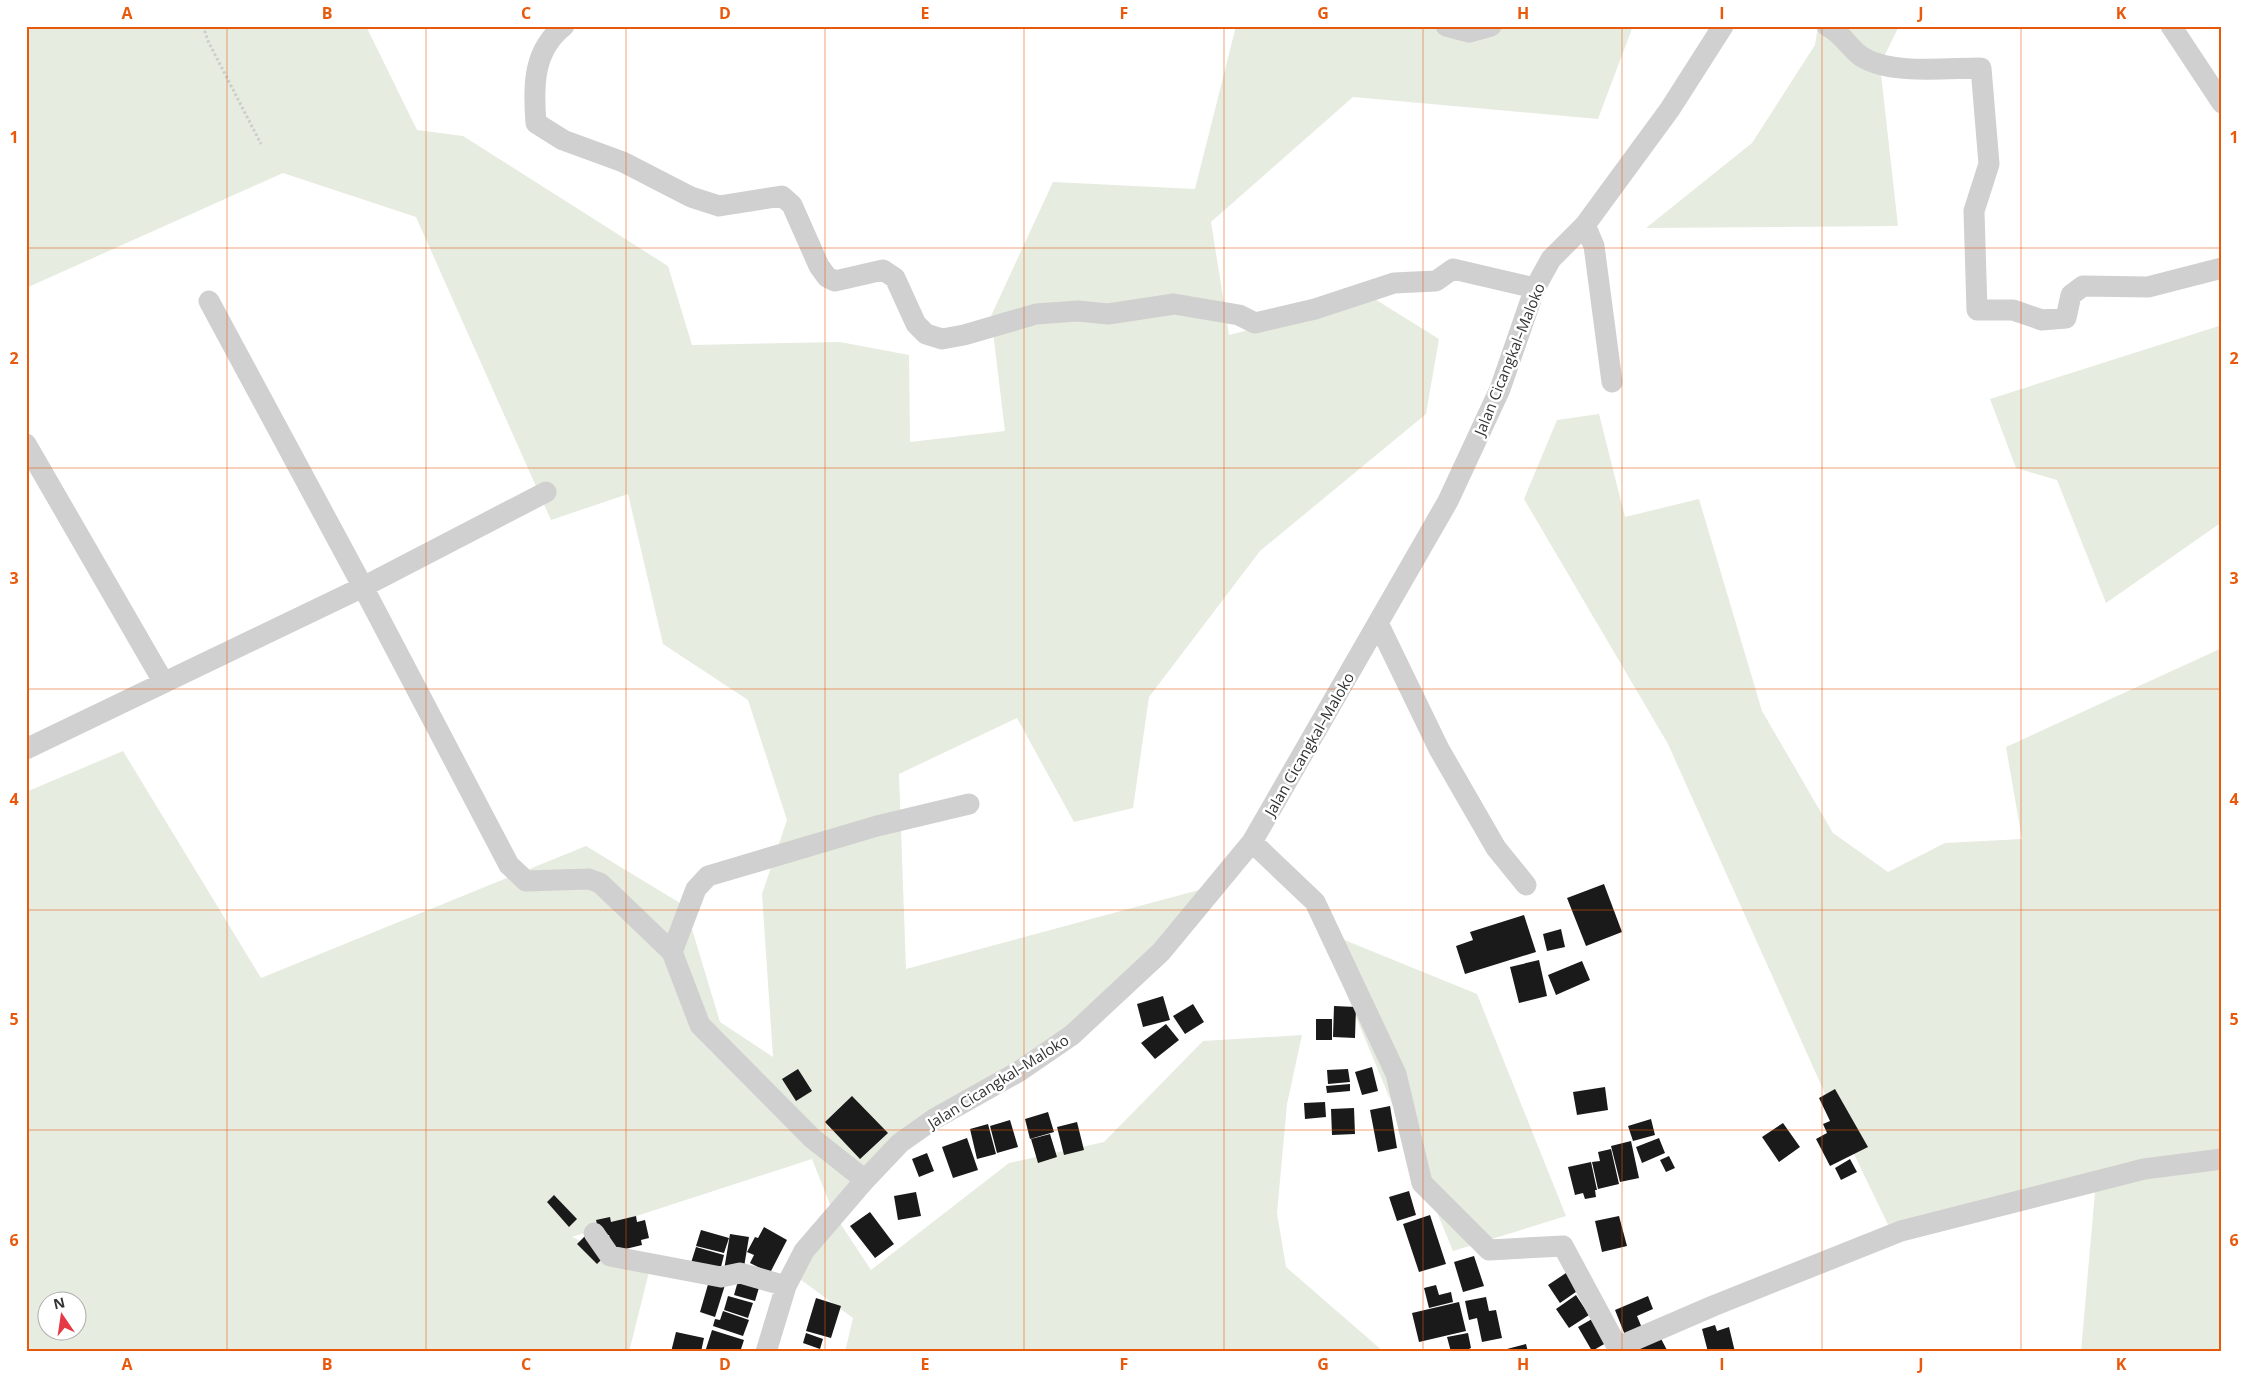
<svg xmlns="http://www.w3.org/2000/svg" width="2248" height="1378" font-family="'Open Sans',sans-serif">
<rect width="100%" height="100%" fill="#fff"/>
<path fill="#e6ecdf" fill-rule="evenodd" d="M26,26H366L417,130L463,136L668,266L692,345L840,342L909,355L910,442L1005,431L991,316L1053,182L1195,189L1236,26H1633L1598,119L1353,97L1211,222L1229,335L1373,298L1439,339L1426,414L1260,551L1149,697L1133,808L1074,822L1017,718L899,774L906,969L1210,887L1072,1032L924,1118L836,1217L871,1270L1009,1163L1104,1142L1203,1041L1302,1035L1287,1104L1277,1213L1286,1267L1384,1352H845L853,1318L793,1274L835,1217L812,1159L572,1237L649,1272L629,1352H26V792L123,751L261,978L586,846L685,906L720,1022L773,1057L762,894L787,820L748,700L663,644L628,494L551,520L416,217L283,173L26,288ZM48,1300H78V1330H48Z
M1818,26H1899L1880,65L1898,226L1646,228L1752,143L1815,45Z
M2222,325V522L2106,603L2057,480L2016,468L1990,399Z
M1599,414L1625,517L1699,499L1762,711L1833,833L1888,872L1945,843L2022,839L2006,747L2222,648V1352H2081L2096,1180L1893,1235L1827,1098L1668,744L1524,499L1557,420Z
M1320,930L1477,994L1566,1216L1453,1251Z"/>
<path fill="#1a1a1a" d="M1604,884L1622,932L1586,946L1567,898Z
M1524,915L1536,952L1465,974L1456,946L1473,940L1470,932Z
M1561,929L1565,947L1547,951L1543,934Z
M1539,960L1547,996L1519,1003L1510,967Z
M1582,961L1590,980L1556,995L1548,975Z
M1163,996L1170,1020L1143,1027L1137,1004Z
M1193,1004L1204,1022L1185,1034L1173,1016Z
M1334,1006L1356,1007L1355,1038L1333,1037Z
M1316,1019H1332V1040H1316Z
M1166,1024L1179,1040L1155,1059L1141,1043Z
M1372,1067L1378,1091L1362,1095L1355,1072Z
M798,1069L812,1091L796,1101L782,1079Z
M1348,1069L1350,1082L1328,1084L1327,1070Z
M1350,1084V1091L1327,1093L1326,1086Z
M1605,1087L1608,1110L1577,1115L1573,1092Z
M1835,1089L1868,1147L1830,1166L1816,1139L1827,1133L1823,1124L1830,1121L1819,1098Z
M852,1096L888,1133L860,1159L825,1122Z
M1325,1102L1326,1117L1305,1119L1304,1103Z
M1390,1106L1397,1148L1378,1152L1370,1110Z
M1354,1108L1355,1134L1332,1135L1331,1109Z
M1048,1112L1054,1132L1030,1139L1025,1119Z
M1651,1119L1655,1135L1633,1141L1628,1126Z
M1010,1120L1018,1147L997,1153L990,1126Z
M1077,1122L1084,1150L1064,1155L1057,1127Z
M1783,1123L1800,1147L1779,1162L1762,1137Z
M988,1124L996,1154L977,1159L970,1129Z
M1050,1134L1057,1157L1038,1163L1031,1139Z
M967,1138L978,1170L953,1178L942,1147Z
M1659,1138L1665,1153L1642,1163L1636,1147Z
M1631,1141L1639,1178L1620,1182L1611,1146Z
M1611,1149L1619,1184L1598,1189L1592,1162L1600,1161L1598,1152Z
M927,1153L934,1171L919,1177L912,1159Z
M1669,1156L1675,1168L1666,1172L1660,1160Z
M1850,1159L1857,1172L1841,1180L1835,1168Z
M1591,1162L1597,1190H1595L1596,1197L1585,1199L1583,1193L1575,1195L1568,1167Z
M1409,1191L1416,1215L1397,1221L1389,1197Z
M916,1192L921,1216L898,1220L894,1196Z
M554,1195L577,1219L569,1227L547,1202Z
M870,1212L894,1244L875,1258L850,1226Z
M1430,1215L1446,1264L1419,1272L1403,1224Z
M636,1216L637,1222L645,1220L649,1238L641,1240L642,1245L613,1252L609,1235L600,1237L596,1220L610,1217L611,1222Z
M1619,1216L1627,1246L1602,1252L1595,1221Z
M764,1227L787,1240L770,1273L750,1263L754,1255L747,1252L755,1237L758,1238Z
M701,1230L729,1238L724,1253L696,1246Z
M730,1234L749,1237L743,1273L724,1270Z
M586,1235L606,1255L597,1264L577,1244Z
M696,1247L724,1255L720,1271L691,1263Z
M1474,1256L1484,1286L1463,1292L1454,1262Z
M1572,1269L1583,1287L1560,1303L1548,1285Z
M740,1274L761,1281L755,1301L734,1295Z
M709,1281L725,1285L715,1317L700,1312Z
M1436,1285L1439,1295L1451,1292L1453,1302L1429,1308L1424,1288Z
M1576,1295L1589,1315L1569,1328L1556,1309Z
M728,1296L753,1303L748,1318L724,1310Z
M1648,1296L1653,1309L1637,1316L1642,1328L1625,1335L1615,1310Z
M1486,1297L1489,1311L1496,1310L1502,1338L1482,1342L1477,1318L1469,1320L1465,1301Z
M816,1298L841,1306L831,1338L806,1331Z
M1459,1302L1466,1331L1419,1342L1412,1313Z
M723,1311L749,1320L743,1336L713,1326L715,1319L720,1320Z
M1599,1315L1613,1339L1592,1351L1578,1327Z
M1715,1325L1717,1331L1729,1327L1735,1352H1708L1702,1329Z
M712,1330L744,1340L740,1352L722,1350V1352H705Z
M676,1332L704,1338L701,1352H671Z
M806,1333L823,1339L820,1349L803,1343Z
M1468,1333L1471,1348L1462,1352H1451L1447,1337Z
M1658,1333L1668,1352H1636L1633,1346Z
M1526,1344L1528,1352H1507V1349Z"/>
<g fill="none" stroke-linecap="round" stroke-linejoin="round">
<path stroke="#cdcdcd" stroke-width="3" stroke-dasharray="2.5 2.5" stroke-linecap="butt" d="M203,26L208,41L261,144"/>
<path stroke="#d0d0d0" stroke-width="21" d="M564,26C533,50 533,86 536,123L563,140L623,162L691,197L719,206L782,196L792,205L819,266L827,277L835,281L883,270L895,278L916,324L926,334L942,339L964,335L1036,314L1078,311L1108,314L1174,304L1239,315L1255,323L1315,309L1394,283L1436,281L1453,269L1535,288
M1446,26L1469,32L1491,26
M1827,26C1842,33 1849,48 1862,57C1892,75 1946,68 1981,68L1989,164L1974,211L1977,310H2013L2042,320L2066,318L2071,295L2083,286L2148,287L2222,268
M2171,26L2222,103
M1585,225L1594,246L1612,382
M209,301L363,587L509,865L526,881L589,879L600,883L672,952L700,1025L812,1138L865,1180
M26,444L164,683
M1378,623L1439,749L1496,848L1526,885
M26,749L363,587L546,492
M1252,842L1315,902L1396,1074L1422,1183L1489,1250L1563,1246L1620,1352
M672,952L696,889L708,876L877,826L969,804
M594,1233L610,1256L721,1277L740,1273L786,1286
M1618,1347L1713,1306L1901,1231L2144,1169L2222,1159
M766,1352L786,1286L804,1251L865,1180L900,1143L934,1119L1018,1072L1072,1035L1161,952L1252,842L1448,501L1500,389L1535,288L1551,259L1585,225L1670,109L1723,26"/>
</g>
<path fill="none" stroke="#e8590c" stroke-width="1" stroke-opacity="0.55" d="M227,26V1352M426,26V1352M626,26V1352M825,26V1352M1024,26V1352M1224,26V1352M1423,26V1352M1622,26V1352M1822,26V1352M2021,26V1352M26,248H2222M26,468H2222M26,689H2222M26,910H2222M26,1130H2222"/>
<g text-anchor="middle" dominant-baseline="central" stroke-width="5" stroke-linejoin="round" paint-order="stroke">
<g font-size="15" fill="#333" stroke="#fff">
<text transform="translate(1509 359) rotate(-68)">Jalan Cicangkal–Maloko</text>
<text transform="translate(1309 744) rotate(-60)">Jalan Cicangkal–Maloko</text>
<text transform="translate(998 1081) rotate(-32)">Jalan Cicangkal–Maloko</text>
</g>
</g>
<rect width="2248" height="1378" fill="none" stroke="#ffffff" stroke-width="55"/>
<g transform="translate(62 1316) rotate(347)"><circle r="24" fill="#ffffff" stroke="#adadad"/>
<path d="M0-4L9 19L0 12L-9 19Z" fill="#e63946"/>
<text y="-8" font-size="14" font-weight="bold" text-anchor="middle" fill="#333333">N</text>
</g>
<rect x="28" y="28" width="2192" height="1322" fill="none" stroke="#e8590c" stroke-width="2"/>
<g font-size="16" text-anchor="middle" font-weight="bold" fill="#e8590c">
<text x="127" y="19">A</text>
<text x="327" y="19">B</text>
<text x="526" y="19">C</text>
<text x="725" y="19">D</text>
<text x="925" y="19">E</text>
<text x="1124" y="19">F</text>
<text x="1323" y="19">G</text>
<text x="1523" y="19">H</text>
<text x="1722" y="19">I</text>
<text x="1921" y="19">J</text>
<text x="2121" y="19">K</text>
<text x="14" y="143">1</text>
<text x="2234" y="143">1</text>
<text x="14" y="364">2</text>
<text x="2234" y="364">2</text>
<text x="14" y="584">3</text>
<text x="2234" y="584">3</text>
<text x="14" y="805">4</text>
<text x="2234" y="805">4</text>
<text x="14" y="1025">5</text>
<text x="2234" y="1025">5</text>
<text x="14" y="1246">6</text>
<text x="2234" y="1246">6</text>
<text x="127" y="1370">A</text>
<text x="327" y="1370">B</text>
<text x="526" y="1370">C</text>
<text x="725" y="1370">D</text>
<text x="925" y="1370">E</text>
<text x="1124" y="1370">F</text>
<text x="1323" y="1370">G</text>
<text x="1523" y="1370">H</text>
<text x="1722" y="1370">I</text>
<text x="1921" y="1370">J</text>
<text x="2121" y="1370">K</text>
</g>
</svg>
